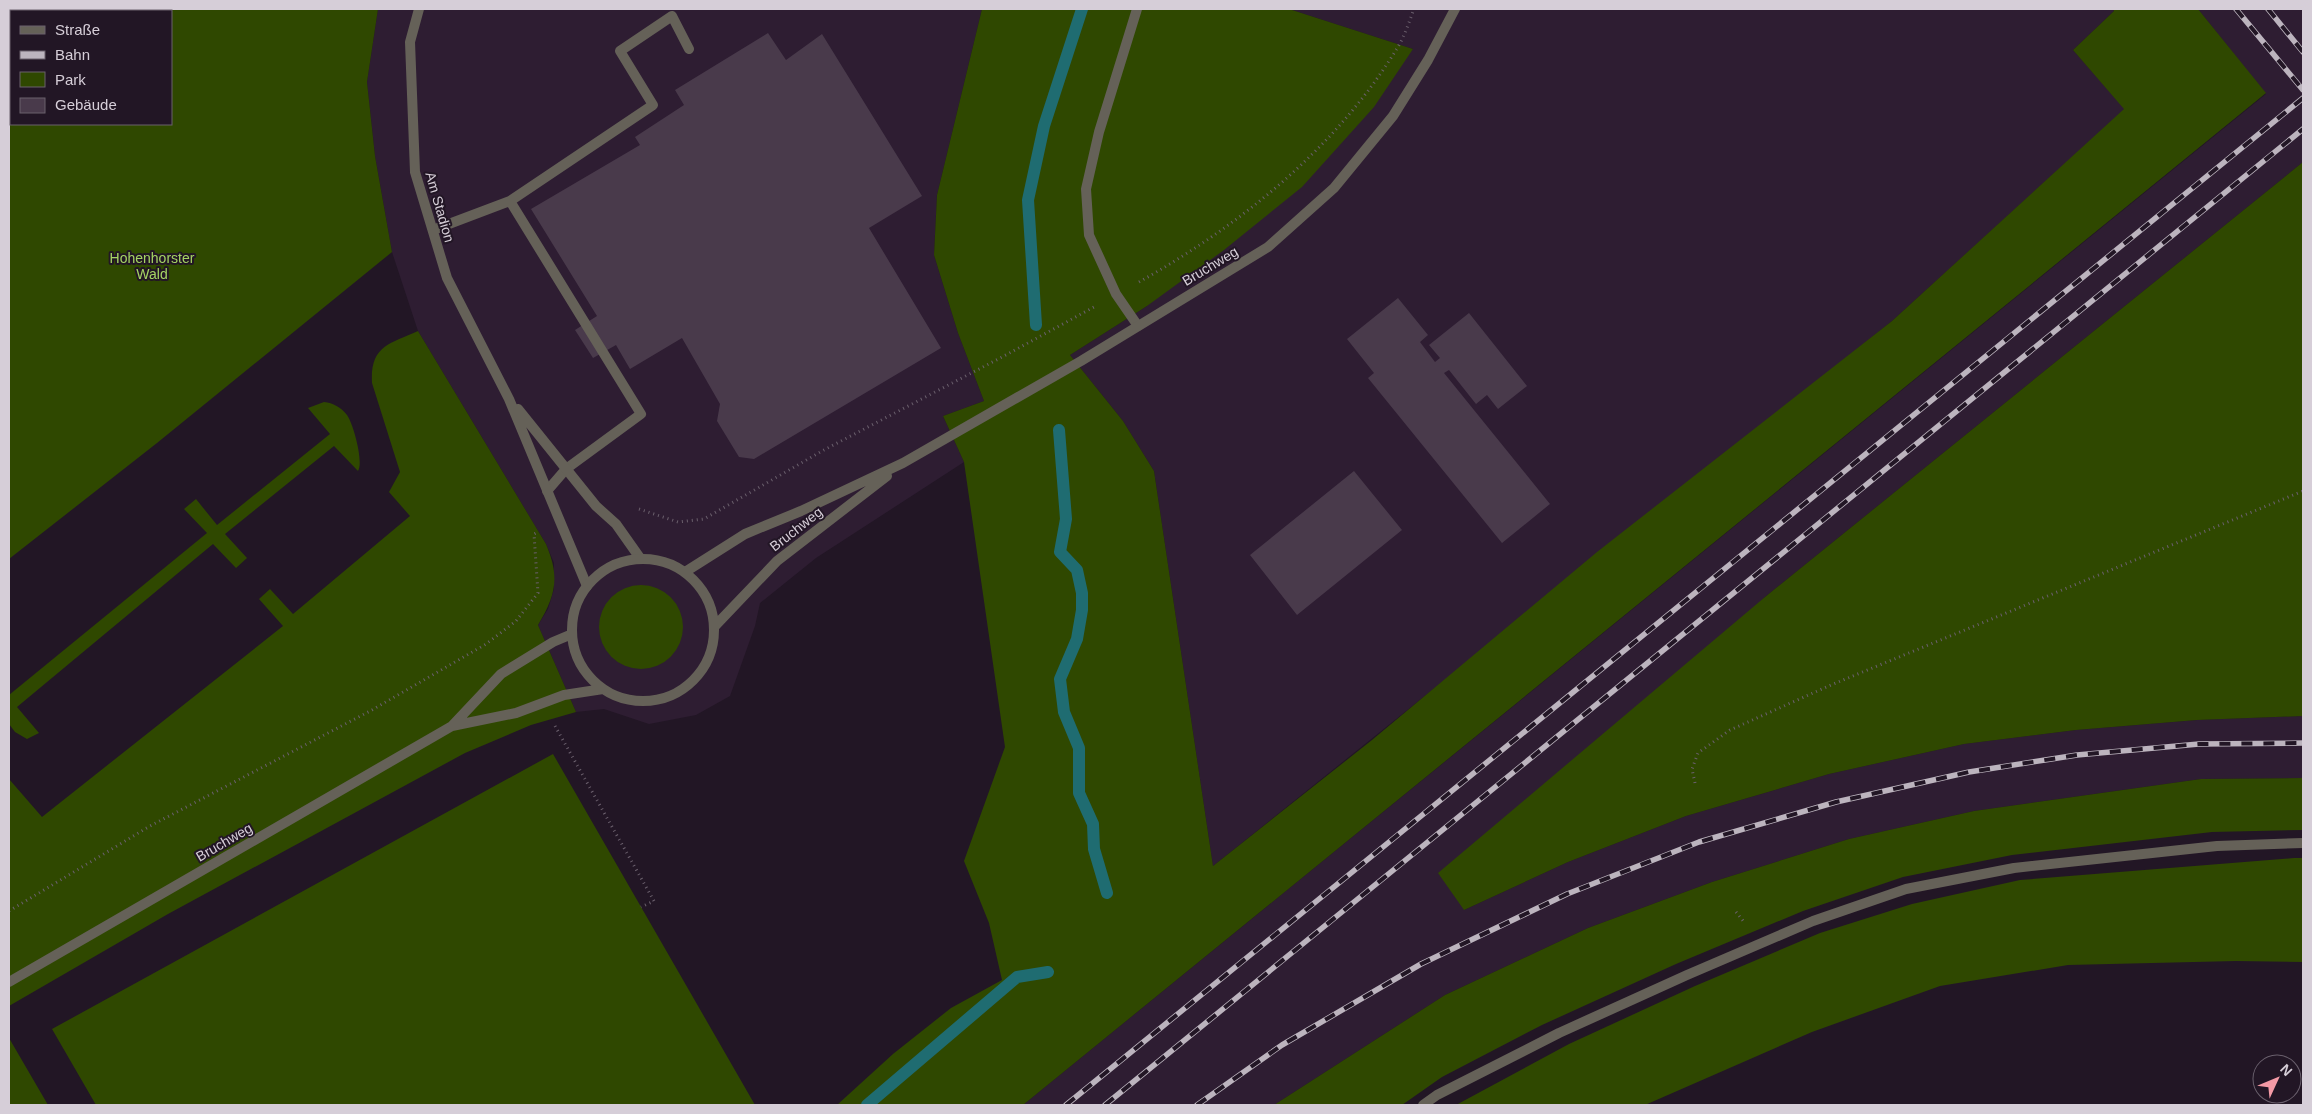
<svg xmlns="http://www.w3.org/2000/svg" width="2312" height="1114" font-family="Helvetica,sans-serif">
<rect width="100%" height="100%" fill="#221625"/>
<path fill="#2e1d32" d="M378,9H982L937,195L934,255L958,333L984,401L943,416L964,462L816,558L760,603L755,626L730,696L696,715L649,724L604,709L576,712L538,625L548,609L554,589V563L546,544L418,331L392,252L375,156L367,82Z
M1289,9H2113L2114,11L2073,50L2125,109L1892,321L1213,866L1154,471L1123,421L1070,355L1147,306L1413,49Z
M2198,9H2301L2303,12V162L1765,597L1464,910L1568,862L1686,816L1829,774L1964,744L2076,730L2197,720L2303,716V778L2201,779L1974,811L1849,839L1712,882L1588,928L1445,995L1274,1105H1023L2266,94Z"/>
<path fill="#2f4800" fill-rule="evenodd" d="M9,9H378L367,82L375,156L392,252L157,443L9,559ZM11,11H171V124H11Z
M982,9H1289L1413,49L1374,107L1302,187L1224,250L1147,306L1070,355L1123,421L1154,471L1213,866L1372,740L1597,552L1892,321L2124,109L2073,50L2114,11L2113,9H2198L2266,93L1023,1105H837L893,1054L951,1008L1002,980L989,923L964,861L1005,747L964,462L943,416L984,401L958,333L934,255L937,195Z
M2303,162V716L2197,720L2076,730L1964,744L1829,774L1686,816L1568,862L1464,910L1438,873L1765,597Z
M418,331L546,544C560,577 556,595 538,625L576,712L531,725L465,753L168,914L9,1006V779L42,817L283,626L259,599L270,589L293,614L410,516L389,492L400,472L372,383C370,346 389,344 418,331Z
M324,402C333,403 341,407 347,415C353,423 364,462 358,471L334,446L225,534L247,558L236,568L213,544L17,707L39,733L27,739L15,732L9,724V695L207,533L184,509L196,499L217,525L330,434L308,408Z
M599 627a42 42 0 1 1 84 0a42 42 0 1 1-84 0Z
M553,754L755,1105H96L52,1029Z
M2303,778V830L2212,832L2012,855L1903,877L1803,911L1676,964L1542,1025L1442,1077L1402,1105H1274L1445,995L1588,928L1712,882L1849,839L1974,811L2201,779Z
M2294,858H2303V962L2236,961L2068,965L1940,986L1812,1032L1645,1105H1456L1569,1044L1695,986L1820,933L1912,904L2020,880Z
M9,1038L48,1105H9Z"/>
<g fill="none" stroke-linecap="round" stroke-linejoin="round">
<path stroke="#1f6c71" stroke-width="12" d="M1036,325L1028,200L1044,126L1082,9
M1059,430L1066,519L1060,552L1077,570L1082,593V610L1077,639L1060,679L1064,712L1079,748V793L1093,824L1094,849L1107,893
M867,1105L1017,977L1048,972"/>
</g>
<path fill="#493a4b" d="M768,33L786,60L822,34L922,196L869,228L941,348L754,459L739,457L717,421L720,404L682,338L630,369L616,345L593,358L575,330L597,316L531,209L640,145L635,137L684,105L675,90Z
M1398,298L1428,335L1420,342L1435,362L1440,358L1429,345L1469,313L1527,386L1498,409L1487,395L1476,404L1449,370L1444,373L1550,504L1502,543L1368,378L1374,373L1347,339Z
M1354,471L1402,530L1297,615L1250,555Z"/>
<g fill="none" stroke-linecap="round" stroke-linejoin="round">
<path stroke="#6b606d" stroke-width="3" stroke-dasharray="1 4" stroke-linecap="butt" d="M1139,282C1239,226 1335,149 1396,50C1404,38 1409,22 1414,9
M639,509L678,522L704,519L822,451L1004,356L1094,307
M555,726L654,901L641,907
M1695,783L1692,769L1698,753L1730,730L1831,685L2303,491
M9,911L150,826L372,710L486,644L516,621L538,593L534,534L536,533
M1736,912L1744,922"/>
<path stroke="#656158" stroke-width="10" d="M1137,9L1099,132L1086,189L1089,235L1116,294L1138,326
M510,201L641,414L566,469L547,491
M433,230L510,201L653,105L620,51L672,16L689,49
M1423,1105L1437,1095L1559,1033L1687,975L1813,921L1906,889L2014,868L2217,846L2303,843"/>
<path stroke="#656158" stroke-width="10" d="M419,9L410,42L415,172L447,278L509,399L587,586
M518,409L596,506L616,524L640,558"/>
<path stroke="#656158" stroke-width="10" d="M572 630a71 71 0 1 1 142 0a71 71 0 1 1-142 0Z
M685,572L745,534L801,511L903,463L1081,361L1268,247L1334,188L1393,116L1428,60L1455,9
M715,626L777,561L887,476
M452,726L516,713L564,695L603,689
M9,982L452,726L501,674L553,642L572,634"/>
<defs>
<path id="rail" d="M2236,9L2303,90
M2268,9L2303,52
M1066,1105L2303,98
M1105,1105L2303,129
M1197,1105L1282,1045L1421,964L1567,894L1699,842L1836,802L1969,772L2077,755L2199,744L2303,743"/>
</defs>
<use href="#rail" stroke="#bcb4be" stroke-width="5.5"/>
<use href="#rail" stroke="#221625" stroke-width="4" stroke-dasharray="11" stroke-linecap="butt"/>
</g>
<g text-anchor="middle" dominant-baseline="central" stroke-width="4" stroke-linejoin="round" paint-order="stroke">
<g font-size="14" fill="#d6ced8" stroke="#221625">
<text transform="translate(440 207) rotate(74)">Am Stadion</text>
<text transform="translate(1210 266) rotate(-31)">Bruchweg</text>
<text transform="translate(796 529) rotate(-38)">Bruchweg</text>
<text transform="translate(224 842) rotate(-30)">Bruchweg</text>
</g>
<g font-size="14" fill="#a5d464" stroke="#221625">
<text x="152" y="258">Hohenhorster<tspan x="152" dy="16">Wald</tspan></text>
</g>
</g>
<rect width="2312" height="1114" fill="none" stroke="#d6ced8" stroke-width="20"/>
<rect x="10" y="10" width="162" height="115" fill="#221625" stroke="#6a606d"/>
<rect x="20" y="26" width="25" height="8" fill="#656158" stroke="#6a606d"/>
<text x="55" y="35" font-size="15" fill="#d6ced8">Straße</text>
<rect x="20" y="51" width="25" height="8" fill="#bcb4be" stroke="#6a606d"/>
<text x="55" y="60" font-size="15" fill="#d6ced8">Bahn</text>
<rect x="20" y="72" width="25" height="15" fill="#2f4800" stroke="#6a606d"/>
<text x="55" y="85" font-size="15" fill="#d6ced8">Park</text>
<rect x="20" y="98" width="25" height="15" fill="#493a4b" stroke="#6a606d"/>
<text x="55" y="110" font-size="15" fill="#d6ced8">Gebäude</text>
<g transform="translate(2277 1079) rotate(46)"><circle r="24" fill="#221625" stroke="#6a606d"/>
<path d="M0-4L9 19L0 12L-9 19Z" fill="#f49aa6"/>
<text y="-8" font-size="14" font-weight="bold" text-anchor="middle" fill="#d6ced8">N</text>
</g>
</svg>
